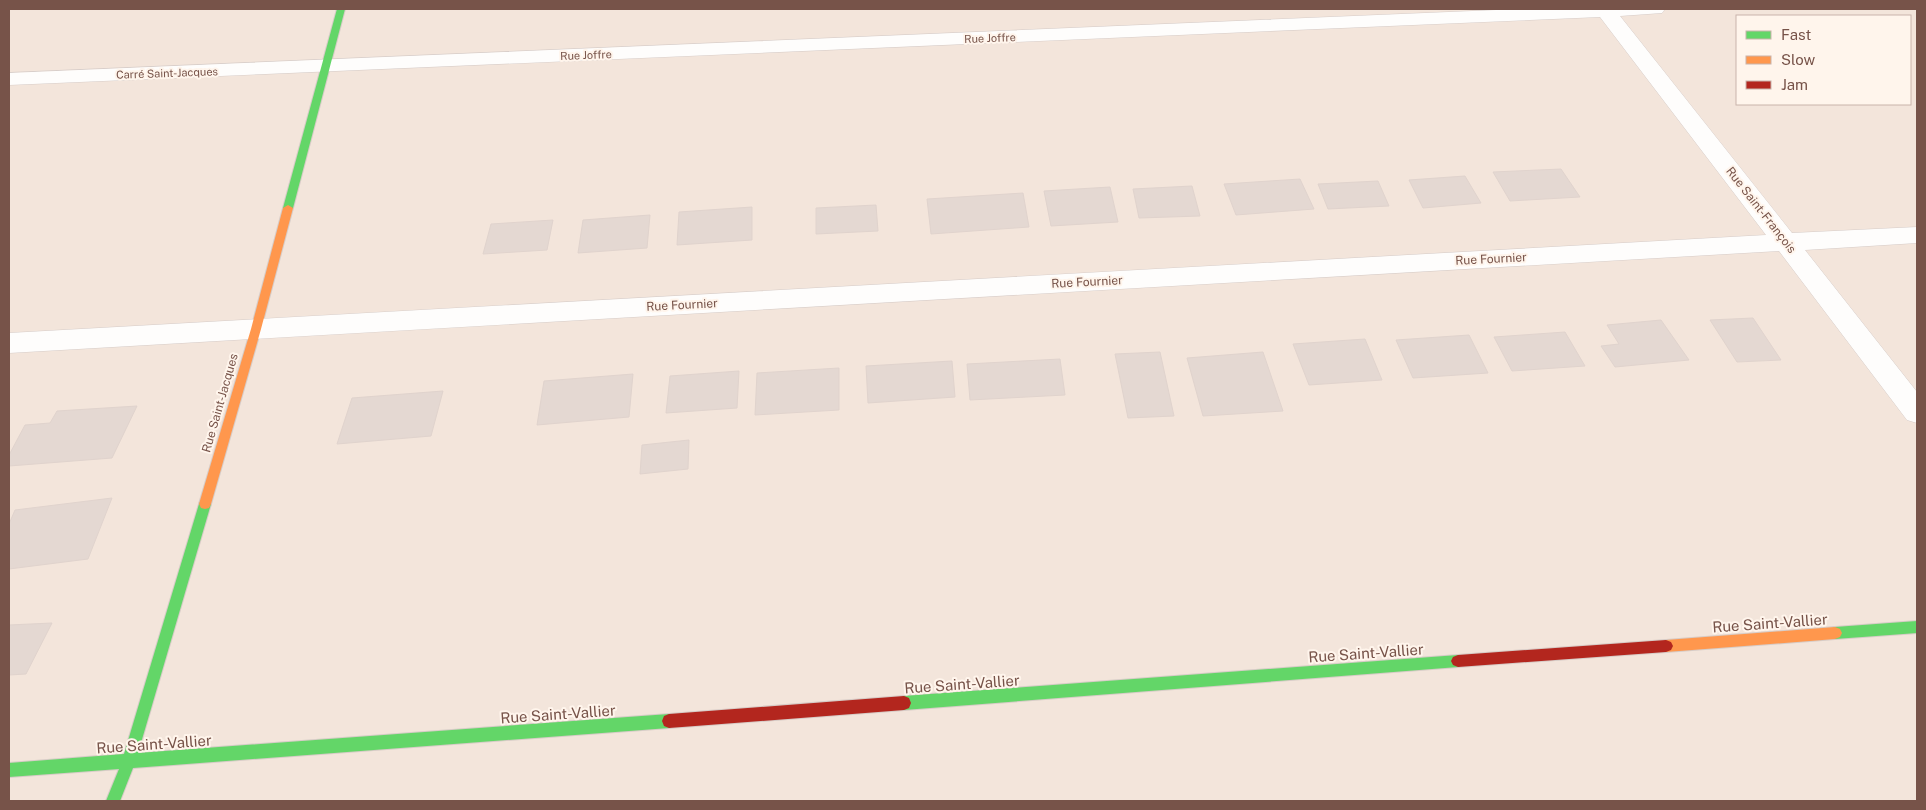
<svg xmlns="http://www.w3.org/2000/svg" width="1926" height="810" font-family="'Public Sans',sans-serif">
<rect width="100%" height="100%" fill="#f7f1eb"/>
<path fill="#f3e5db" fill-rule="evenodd" d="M9,9H1917V801H9ZM1737,16H1910V104H1737Z"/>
<path fill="#e4d8d2" stroke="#e0d3cd" d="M1561,169L1580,197L1510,201L1493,172Z
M1465,176L1481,203L1423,208L1409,180Z
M1300,179L1314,209L1236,215L1224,184Z
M1378,181L1389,206L1328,209L1318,184Z
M1192,186L1200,216L1139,218L1133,189Z
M1110,187L1118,222L1051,226L1044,191Z
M1023,193L1029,227L931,234L927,199Z
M876,205L878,231L816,234V208Z
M752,207V240L677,245L679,212Z
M650,215L647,248L578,253L583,220Z
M553,220L547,250L483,254L491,224Z
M1753,318L1781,360L1737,362L1710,320Z
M1661,320L1689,360L1615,367L1601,346L1619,344L1607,325Z
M1565,332L1585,366L1512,371L1494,337Z
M1469,335L1488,373L1413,378L1396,340Z
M1365,339L1382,380L1309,385L1293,344Z
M1160,352L1174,416L1128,418L1115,354Z
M1263,352L1283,411L1203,416L1187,358Z
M1060,359L1065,395L970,400L967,364Z
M952,361L955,397L868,403L866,366Z
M839,368V410L755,415L757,373Z
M739,371L737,408L666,413L670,376Z
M633,374L629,417L537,425L544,381Z
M443,391L431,436L337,444L352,398Z
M137,406L112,458L9,466V455L25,425L50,423L57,411Z
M689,440L688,469L640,474L642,445Z
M112,498L88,559L9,569V524L15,510Z
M52,623L26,674L9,675V625Z"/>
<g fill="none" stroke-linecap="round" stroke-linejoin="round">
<defs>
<path id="street" d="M1520,9H1665L1662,13L1620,16L1792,233L1917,227V243L1805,250L1917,392V423L1907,420L1779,251L9,353V333L1766,235L1600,17L9,85V73Z"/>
<path id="fast" d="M337,9H345L293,208L288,211L283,208Z
M205,499L209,500L211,504L138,753L669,714L674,716L676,721L674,726L669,728L133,768L120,801H106L119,769L9,777V763L124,754L199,504L201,500Z
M1917,621V633L1835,639L1830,637L1828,633L1830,629L1835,627Z
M1458,655L1463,657L1465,661L1463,665L1458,667L904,710L899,708L897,703L899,698L904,696Z"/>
<path id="slow" d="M288,205L293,208L261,329L211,504L209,508L205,509L201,508L199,504L251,329L283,208Z
M1835,627L1840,629L1842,633L1840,637L1835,639L1666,652L1661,650L1659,646L1661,642L1666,640Z"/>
<path id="jam" d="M1666,640L1671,642L1673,646L1671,650L1666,652L1458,667L1453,665L1451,661L1453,657L1458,655Z
M904,696L909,698L911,703L909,708L904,710L669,728L664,726L662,721L664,716L669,714Z"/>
</defs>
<use href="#street" stroke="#d6ccc8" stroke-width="1"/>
<use href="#fast" stroke="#d7ccc7" stroke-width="2"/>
<use href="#slow" stroke="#d7ccc7" stroke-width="2"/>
<use href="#jam" stroke="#d7ccc7" stroke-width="2"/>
<use href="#street" fill="#fefdfc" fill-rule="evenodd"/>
<use href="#fast" fill="#63d668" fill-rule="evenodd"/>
<use href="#slow" fill="#ff974d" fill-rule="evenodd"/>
<use href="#jam" fill="#b3261e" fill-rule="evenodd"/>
</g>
<g text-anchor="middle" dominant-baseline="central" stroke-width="4" stroke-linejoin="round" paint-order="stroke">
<g font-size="11" fill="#775349" stroke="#fff5ec">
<text transform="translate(990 38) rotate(-2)">Rue Joffre</text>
<text transform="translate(586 55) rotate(-2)">Rue Joffre</text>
<text transform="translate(167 73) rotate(-2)">Carré Saint-Jacques</text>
</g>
<g font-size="12" fill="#775349" stroke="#fff5ec">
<text transform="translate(1761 210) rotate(52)">Rue Saint-François</text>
<text transform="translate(1491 259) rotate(-3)">Rue Fournier</text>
<text transform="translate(1087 282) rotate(-3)">Rue Fournier</text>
<text transform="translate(682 305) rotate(-3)">Rue Fournier</text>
<text transform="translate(220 403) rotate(-74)">Rue Saint-Jacques</text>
</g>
<g font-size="15" fill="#775349" stroke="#fff5ec">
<text transform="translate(1770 623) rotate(-4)">Rue Saint-Vallier</text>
<text transform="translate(1366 653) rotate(-4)">Rue Saint-Vallier</text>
<text transform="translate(962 684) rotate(-4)">Rue Saint-Vallier</text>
<text transform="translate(558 714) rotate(-4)">Rue Saint-Vallier</text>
<text transform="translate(154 744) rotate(-4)">Rue Saint-Vallier</text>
</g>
</g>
<rect width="1926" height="810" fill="none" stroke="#775349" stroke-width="20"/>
<rect x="1736" y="15" width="175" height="90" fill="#fff5ec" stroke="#c9b4ab"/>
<rect x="1746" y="31" width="25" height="8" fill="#63d668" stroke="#c9b4ab"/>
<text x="1781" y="40" font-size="15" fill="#775349">Fast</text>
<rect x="1746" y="56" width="25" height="8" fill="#ff974d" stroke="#c9b4ab"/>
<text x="1781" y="65" font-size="15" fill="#775349">Slow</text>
<rect x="1746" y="81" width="25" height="8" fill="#b3261e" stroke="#c9b4ab"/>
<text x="1781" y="90" font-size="15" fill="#775349">Jam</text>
</svg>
